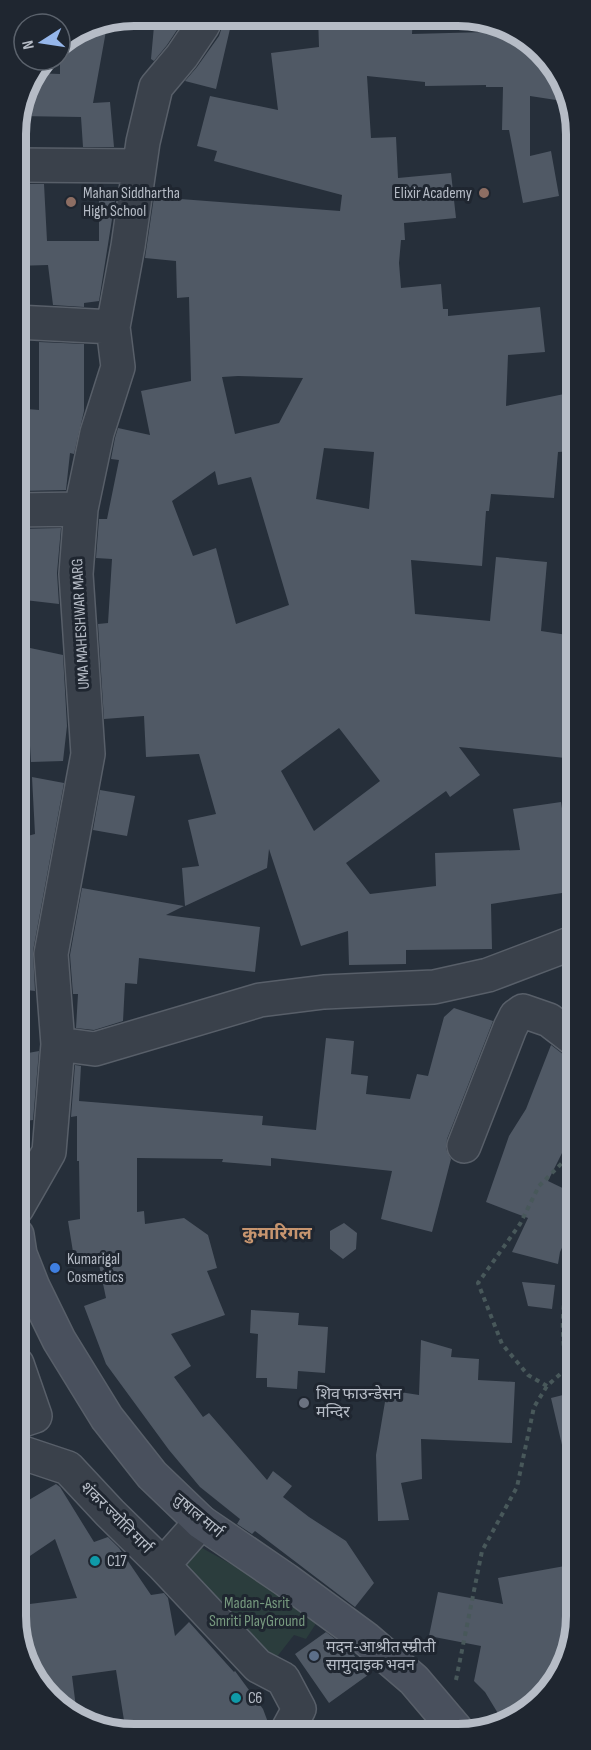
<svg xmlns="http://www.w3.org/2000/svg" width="591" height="1750" font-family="'Sofia Sans Condensed','Noto Sans Devanagari',sans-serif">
<rect width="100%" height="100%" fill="#262f3a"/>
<path fill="#2b3d3d" d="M195,1544L247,1573L317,1622L306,1639L294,1635L276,1658L233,1629L192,1581L183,1560Z"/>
<path fill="#505965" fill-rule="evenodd" d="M155,15H185V18L167,45L154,61L151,59Z
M223,16H233L216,89L185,81L197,67L219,36L222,27Z
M318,16L413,17L412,34L486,32V28H501L541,49L569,102L530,96V156L551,151L559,196L523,203L509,130H502L503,87H486V85L425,86V82L367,76L371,138L396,137L398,178L451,173L456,218L404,223L405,240H401L399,263L401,288L441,284L443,309H448V316L540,307L545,352L508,355L506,406L574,392V451L558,452L554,498L491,494L489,511H486L482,566L411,560L415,614L490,621L496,557L547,562L541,631L574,636L575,759L459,747L480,775L450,797L446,791L346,863L370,894L436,886L435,853L520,850L513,809L561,802L575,891L491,904L492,949L406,950V964L349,965L348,931L301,946L269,849L267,868L185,906L182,868L199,866L188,820L216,814L199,754L146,757L144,716L104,719L98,624L108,623L112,559L96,558L99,519H107L119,460L111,459L115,438L118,428L150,435L141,391L191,381L189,297L177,298L176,261L145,258L154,197L340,211L342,195L214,161L217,151L197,146L210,96L278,110L271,53L319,47ZM238,376L303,378L279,423L235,434L222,377ZM324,448L374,452L369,509L316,499ZM215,471L218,485L251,477L289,605L236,624L216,548L193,556L172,501ZM339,728L380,781L314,831L281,771Z
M108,20L93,103L110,102L114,147H83L81,117L18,116L27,81L33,73L60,74V42L88,24Z
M15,184H44L47,241H99V193L116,194L99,301L84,303V307L53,305L48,265L15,266Z
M39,342L84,344V411L74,454L70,453L66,490L18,491L27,409L39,410Z
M61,528L57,573L59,604L16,599V529Z
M16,645L63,655L67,726L63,761L31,762L29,730L16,727Z
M32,777L64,783L33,951L35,991L19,989L25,920L16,891V839L35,834Z
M100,790L135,796L127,836L93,830Z
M82,888L184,906L166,915L260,927L255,972L139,958L137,984L125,983L123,1021L94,1030L76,1028L78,994H73L70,955Z
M454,1008L493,1021L447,1139L446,1149L451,1159L432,1232L381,1219L392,1171L271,1158V1166L222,1162L223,1159L137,1158V1212L144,1211L145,1224L184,1218L208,1235L217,1268L207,1271L225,1315L171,1334L191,1366L174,1377L203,1417L209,1413L267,1480L273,1471L292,1486L283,1497L309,1517L346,1541L374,1583L355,1607L255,1531L252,1534L237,1524L240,1519L200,1487L169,1450L106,1364L84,1306L106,1298L97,1255L74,1258L68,1221L80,1219L79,1161H77V1116L71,1117L75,1065L81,1066L79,1101L263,1116L262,1125L316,1130L326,1038L354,1041L351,1074L368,1076L366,1094L410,1099L417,1074L428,1076L444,1017Z
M551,1045L564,1055L575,1058V1134L571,1135L548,1181L575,1194L565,1217L574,1222L560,1252L558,1264L512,1252L528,1218L486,1202L509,1136L526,1109Z
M39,1051L33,1120L17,1122V1055Z
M344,1223L357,1233L356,1249L343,1259L330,1249V1231Z
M522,1282L555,1285L552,1309L528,1306Z
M251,1310L299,1313L298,1325L328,1327L325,1373L298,1371L297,1389L267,1387V1378H256L258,1334L250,1333Z
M421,1340L452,1349L451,1357L479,1359L478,1380L515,1382L512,1443L421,1439L422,1479L401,1483L409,1520L378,1521L376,1455L387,1390L419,1395Z
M575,1392L576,1461L566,1462L551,1398Z
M56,1484L60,1487L94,1542L108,1537L119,1548L151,1595L164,1593L168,1598L175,1636L189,1622L234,1672L235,1671L263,1709L269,1725L267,1733H126L116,1670L72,1676L77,1715L50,1701L31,1665L22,1605L77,1598L55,1539L24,1560L17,1538V1507Z
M576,1564V1624L547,1694L502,1720L485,1692L474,1681L481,1646L429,1636L438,1592L503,1604L498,1578Z
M326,1632L351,1651L368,1675L329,1703L295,1654Z"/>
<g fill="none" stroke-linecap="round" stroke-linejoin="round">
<defs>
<path id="street" d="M15,165L139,166
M16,322L113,327
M16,510L81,509
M58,1044L95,1049L260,1000L324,992L434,987L488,975L575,942
M464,1146L510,1028L516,1016L523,1011L549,1020L575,1040
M17,1208L49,1152L58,1044L51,954L88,754L76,574L81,509L97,433L118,367L113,327L128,246L143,142L156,87L182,56L203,25L204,15
M17,1364L35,1416L17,1422
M17,1451L68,1468L110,1513L163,1565L201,1522
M163,1565L258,1666L283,1679L299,1709L286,1733"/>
<path id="secondary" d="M17,1235L20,1254L33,1287L59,1340L107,1418L152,1475L201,1522L286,1580L365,1638L414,1680L459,1733"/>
</defs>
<use href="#street" stroke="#585f69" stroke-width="36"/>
<use href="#secondary" stroke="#585f69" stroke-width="36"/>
<path stroke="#48585a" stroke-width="4" stroke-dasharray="4.5 4.5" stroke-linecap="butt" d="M547,1386L528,1375L502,1344L478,1283L520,1224L539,1186L566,1159L575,1155
M456,1680L482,1551L517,1487L534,1407L547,1386L566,1369C562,1333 559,1299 575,1265"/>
<use href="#street" stroke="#3a414b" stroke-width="33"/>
<use href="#secondary" stroke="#49505d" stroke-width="33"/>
</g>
<g fill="#8d6e63" stroke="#1f2630" stroke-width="2">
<circle cx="484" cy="193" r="6"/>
<circle cx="71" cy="202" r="6"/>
</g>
<circle fill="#3f7fe0" stroke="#1f2630" stroke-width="2" cx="55" cy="1268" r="6"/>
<circle fill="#6b7280" stroke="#1f2630" stroke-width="2" cx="304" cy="1403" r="6"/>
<g fill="#0f9aa8" stroke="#1f2630" stroke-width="2">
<circle cx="95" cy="1561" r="6"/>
<circle cx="236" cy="1698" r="6"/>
</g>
<circle fill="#5c6f8a" stroke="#1f2630" stroke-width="2" cx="314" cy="1656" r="6"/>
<g text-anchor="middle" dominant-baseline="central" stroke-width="6" stroke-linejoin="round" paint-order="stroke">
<g font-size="16" fill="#b6bcc6" stroke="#1f2630" text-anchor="start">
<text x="83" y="193">Mahan Siddhartha<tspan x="83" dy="18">High School</tspan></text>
<text x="472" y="193" text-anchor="end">Elixir Academy</text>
<text x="67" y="1259">Kumarigal<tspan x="67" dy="18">Cosmetics</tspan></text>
<text x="316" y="1394">शिव फाउन्डेसन<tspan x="316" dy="18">मन्दिर</tspan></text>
<text x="107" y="1561">C17</text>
<text x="326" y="1647">मदन-आश्रीत स्म्रीती<tspan x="326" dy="18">सामुदाइक भवन</tspan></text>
<text x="248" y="1698">C6</text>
</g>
<g font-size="16" fill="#b6bcc6" stroke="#1f2630">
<text transform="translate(81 624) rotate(-93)">UMA MAHESHWAR MARG</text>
<text transform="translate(198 1516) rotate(40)">तुषाल मार्ग</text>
<text transform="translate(116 1518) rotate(45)">शंकर ज्योति मार्ग</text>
</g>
<g font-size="16" fill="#77997f" stroke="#1f2630">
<text x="257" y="1603">Madan-Asrit<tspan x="257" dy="18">Smriti PlayGround</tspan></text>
</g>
<g font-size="18" font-weight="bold" fill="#c7956f" stroke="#1f2630">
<text x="277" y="1233">कुमारिगल</text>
</g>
</g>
<path d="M0 0H591V1750H0ZM134 26H458A108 108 0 0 1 566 134V1616A108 108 0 0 1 458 1724H134A108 108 0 0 1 26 1616V134A108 108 0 0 1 134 26Z" fill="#1f2630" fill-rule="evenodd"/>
<path fill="none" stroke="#b6bcc6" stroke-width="8" d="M134 26H458A108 108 0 0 1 566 134V1616A108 108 0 0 1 458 1724H134A108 108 0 0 1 26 1616V134A108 108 0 0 1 134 26Z"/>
<g transform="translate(42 42) rotate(258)"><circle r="28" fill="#1f2630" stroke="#5b626c" stroke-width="1.5"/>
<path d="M0-4.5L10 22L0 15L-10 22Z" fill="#96b7eb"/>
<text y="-9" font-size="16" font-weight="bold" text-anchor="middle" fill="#b6bcc6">N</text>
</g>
</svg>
